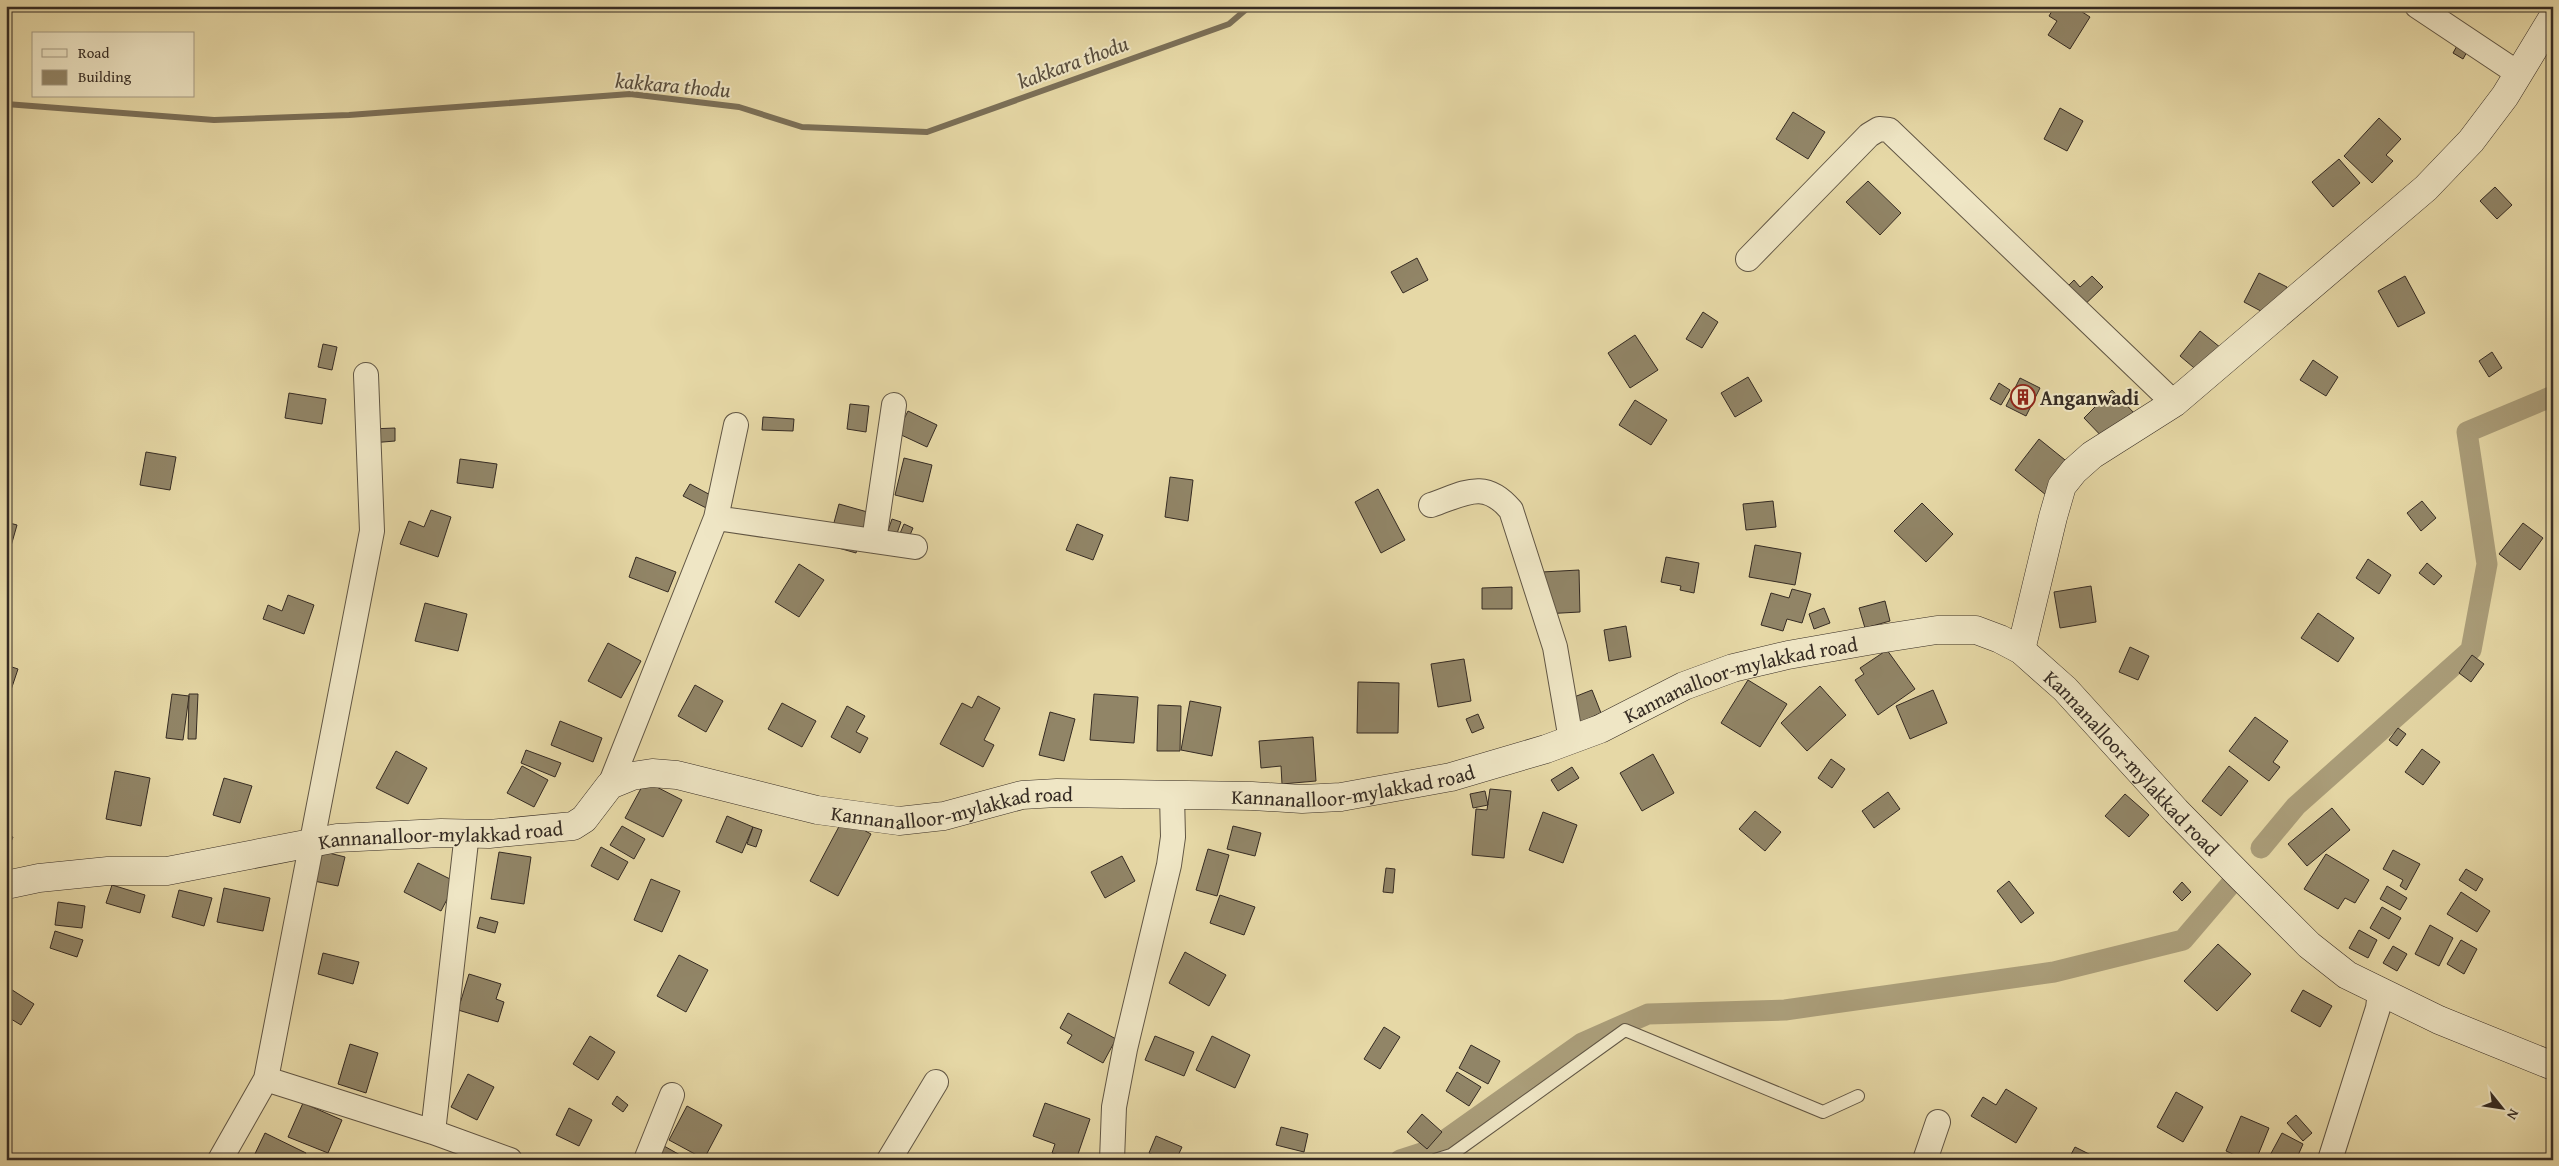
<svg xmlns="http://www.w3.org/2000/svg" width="2559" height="1166" font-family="'Gentium Book Plus',serif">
<rect width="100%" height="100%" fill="#e6d8a6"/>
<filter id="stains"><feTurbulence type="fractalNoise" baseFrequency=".004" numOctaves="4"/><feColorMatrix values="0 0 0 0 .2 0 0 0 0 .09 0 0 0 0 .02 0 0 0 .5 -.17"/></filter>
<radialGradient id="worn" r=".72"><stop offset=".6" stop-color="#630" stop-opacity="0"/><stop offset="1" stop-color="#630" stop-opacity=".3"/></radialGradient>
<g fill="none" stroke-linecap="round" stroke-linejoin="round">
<path stroke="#7b6f57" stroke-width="6" d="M6,104L214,120L349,115L630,94L739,107L802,127L927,132L1229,24L1250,6"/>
<path stroke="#aa9d79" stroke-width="21" d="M2261,848L2296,806L2471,650L2487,564L2467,432L2553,396
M1400,1160L1431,1150L1582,1043L1648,1014L1785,1010L2054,972L2183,940L2230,885"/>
</g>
<path fill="#918567" stroke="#352b23" d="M2055,6H2073L2090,17L2070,49L2048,35L2057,21L2049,16Z
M2463,35L2473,41L2463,59L2453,53Z
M2060,108L2083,121L2067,151L2044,139Z
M1793,112L1825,132L1808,159L1776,139Z
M2379,118L2401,139L2386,155L2393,161L2372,183L2344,156Z
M2339,159L2360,183L2333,207L2312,182Z
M1868,181L1901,213L1880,235L1846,202Z
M2495,187L2512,205L2497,219L2480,201Z
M1417,258L1428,280L1403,293L1391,272Z
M2259,273L2287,287L2272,317L2244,302Z
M2092,276L2103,287L2075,314L2058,296L2074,280L2080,287Z
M2405,276L2425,313L2398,327L2378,291Z
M1703,312L1718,322L1702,348L1686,339Z
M2200,331L2226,352L2206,378L2180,356Z
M1635,335L1658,370L1630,388L1608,353Z
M323,344L337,347L332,370L318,367Z
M2492,352L2502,368L2489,377L2479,361Z
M2313,360L2338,377L2326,396L2300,380Z
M1748,377L1762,401L1735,417L1721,393Z
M2020,378L2040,388L2026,416L2006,406Z
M1999,383L2010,390L2001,405L1990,399Z
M2112,390L2136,415L2108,443L2084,418Z
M289,393L326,399L322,424L285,418Z
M1635,400L1667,420L1651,445L1619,425Z
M850,404L869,406L866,432L847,429Z
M908,411L937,425L927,447L897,433Z
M763,417L794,419L793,431L762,430Z
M395,428V441L371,443L370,429Z
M2039,439L2075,468L2051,499L2015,470Z
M146,452L176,457L170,490L140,485Z
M904,458L932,465L923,502L895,495Z
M460,459L497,464L493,488L457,483Z
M1170,477L1193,480L1188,521L1165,517Z
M690,484L716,498L710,510L683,496Z
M1378,489L1405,540L1381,553L1355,502Z
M1773,501L1776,527L1746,530L1743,504Z
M2422,501L2436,518L2421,531L2407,513Z
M1922,503L1953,534L1926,562L1894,531Z
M839,504L871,513L866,519L856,553L828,545Z
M431,510L451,517L438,557L400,544L409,521L424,527Z
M892,519L901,522L895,539L882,548Z
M6,522L17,525L7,560H6Z
M2523,523L2543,538L2520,570L2499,554Z
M904,524L913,528L907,542L898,538Z
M1077,524L1103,535L1093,560L1066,550Z
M1755,545L1801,553L1795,585L1749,577Z
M636,557L676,572L668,592L629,577Z
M1666,557L1699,563L1694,593L1680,590L1681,586L1661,582Z
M2368,559L2391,575L2379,594L2356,578Z
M2427,563L2442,576L2434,585L2419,573Z
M799,564L824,580L799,617L775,602Z
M1579,570L1580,612L1543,614L1542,572Z
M2091,586L2096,622L2060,628L2054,592Z
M1512,587V609H1482V588Z
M1792,589L1811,594L1802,623L1787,619L1783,631L1761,625L1771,593L1789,598Z
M288,595L314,605L304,634L263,619L268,605L282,611Z
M1885,601L1890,621L1865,628L1859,608Z
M425,603L467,614L458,651L415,641Z
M1824,608L1830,623L1814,629L1809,614Z
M2318,613L2354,638L2338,662L2301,638Z
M1626,626L1631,657L1609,661L1604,630Z
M608,643L641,661L621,698L588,681Z
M2130,647L2149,656L2138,680L2119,672Z
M1887,650L1915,689L1878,715L1855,680L1864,674L1860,668Z
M2472,655L2484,664L2471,682L2459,673Z
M1464,659L1471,701L1438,707L1431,664Z
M6,665L18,669L6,705Z
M1748,680L1787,704L1760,747L1721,723Z
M1358,682L1399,683L1398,733H1357Z
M695,685L723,701L706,732L678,716Z
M1820,686L1846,715L1807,751L1781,723Z
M1592,690L1601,713L1579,723L1569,699Z
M1933,690L1947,723L1910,739L1896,706Z
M172,694L189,696L183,740L166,738Z
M189,694H198L196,739H188Z
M1094,694L1138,697L1134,743L1090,740Z
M978,696L1000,708L984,740L994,745L983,767L940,744L962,703L972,708Z
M1190,701L1221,707L1212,756L1181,750Z
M782,703L816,721L802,747L768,729Z
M1158,705L1181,706L1180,751H1157Z
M847,706L865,716L856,732L868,738L860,753L831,737Z
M1050,712L1075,719L1064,761L1039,755Z
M1478,714L1484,728L1472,733L1466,719Z
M2255,717L2288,741L2273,762L2280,767L2269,781L2229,751Z
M560,721L602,738L593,762L551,745Z
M2398,728L2406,734L2397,746L2389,740Z
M1313,737L1316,781L1282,784L1281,766L1261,768L1259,741Z
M2422,749L2440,762L2423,785L2405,772Z
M526,750L561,763L555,777L521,763Z
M396,751L427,768L408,804L376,788Z
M1653,754L1674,793L1642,811L1620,773Z
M1831,759L1845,769L1832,788L1818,778Z
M522,766L548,780L534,807L507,793Z
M2229,766L2248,781L2221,816L2202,801Z
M1572,767L1579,778L1558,791L1551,780Z
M115,771L150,778L141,826L106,819Z
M224,778L252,786L240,823L213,815Z
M645,781L682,800L663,837L625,818Z
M1490,789L1511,791L1504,858L1472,855L1476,809L1487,810Z
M1485,791L1488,805L1473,808L1470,794Z
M1888,792L1900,809L1874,828L1862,811Z
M2125,794L2149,815L2129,837L2105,816Z
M2332,808L2350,830L2307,866L2288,844Z
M1755,811L1781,832L1765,851L1739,829Z
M1543,812L1577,825L1563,863L1529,850Z
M727,816L753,827L742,853L716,842Z
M843,819L871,834L838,896L810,881Z
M622,826L645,839L634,859L610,845Z
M1233,826L1261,833L1255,856L1227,849Z
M753,827L762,830L756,847L747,844Z
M6,835L13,837L8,849H6Z
M601,847L628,862L618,880L591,866Z
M1208,849L1229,855L1217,896L1196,890Z
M2393,850L2420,864L2406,890L2400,886L2403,880L2383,869Z
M321,851L345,857L338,886L314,881Z
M499,852L531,857L524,904L491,899Z
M2326,854L2369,880L2355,903L2345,898L2338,909L2304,889Z
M1122,856L1135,881L1105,898L1091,872Z
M418,863L456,882L441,911L404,892Z
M1386,868L1395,869L1393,893L1383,892Z
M2466,869L2483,879L2476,891L2459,880Z
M651,879L680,891L662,932L634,920Z
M2009,881L2034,913L2021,923L1997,891Z
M2182,882L2191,892L2182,901L2173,892Z
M112,885L145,895L140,913L106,903Z
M2387,886L2407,898L2400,910L2380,899Z
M224,888L270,898L263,931L217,922Z
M179,890L212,898L204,926L172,917Z
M2461,892L2490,911L2477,932L2447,914Z
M1220,895L1255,907L1244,935L1210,923Z
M58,902L85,906L82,928L55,925Z
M2382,907L2401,918L2389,939L2370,928Z
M480,917L498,922L495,933L477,928Z
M2430,925L2453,938L2439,966L2415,954Z
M2359,930L2377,940L2368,958L2349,948Z
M55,931L83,940L77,957L50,948Z
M2461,940L2477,949L2464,974L2447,964Z
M2218,944L2251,974L2217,1011L2184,981Z
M2393,946L2407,954L2397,971L2383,963Z
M1185,952L1226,975L1209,1006L1169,983Z
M323,953L359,962L353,984L318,974Z
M679,955L708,970L686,1012L657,996Z
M469,974L501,984L496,999L504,1002L498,1022L458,1010Z
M6,986L34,1004L21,1025L6,1016Z
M2303,990L2332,1006L2320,1027L2291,1011Z
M1068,1013L1116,1039L1103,1063L1067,1043L1072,1035L1060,1028Z
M1384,1027L1400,1037L1380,1069L1364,1059Z
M590,1036L615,1052L598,1080L573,1064Z
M1155,1036L1194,1052L1184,1076L1145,1060Z
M1212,1036L1250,1055L1235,1088L1196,1070Z
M350,1044L378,1053L366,1093L338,1084Z
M1471,1045L1500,1061L1488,1084L1459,1068Z
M1457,1072L1481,1087L1469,1106L1446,1091Z
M468,1074L494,1087L477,1120L451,1107Z
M2006,1089L2037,1108L2016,1143L1971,1116L1983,1097L1996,1105Z
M2176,1092L2203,1107L2183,1142L2157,1127Z
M617,1096L628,1105L623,1112L612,1104Z
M303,1103L342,1120L328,1153L288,1137Z
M1045,1103L1090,1119L1076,1160L1052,1153L1055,1144L1033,1136Z
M687,1106L722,1125L704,1159L669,1140Z
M569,1108L592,1120L579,1146L556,1135Z
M1422,1114L1442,1132L1427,1149L1407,1132Z
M2296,1115L2312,1133L2303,1141L2287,1123Z
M2241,1116L2269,1128L2256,1160H2246L2226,1151Z
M1281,1127L1308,1134L1304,1152L1276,1145Z
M265,1133L306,1153L302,1160H252Z
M2282,1133L2303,1144L2296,1160L2268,1159Z
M1156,1136L1182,1147L1176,1160H1164L1149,1153Z
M664,1146L689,1160H657Z
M2075,1147L2095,1157L2094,1160H2068Z"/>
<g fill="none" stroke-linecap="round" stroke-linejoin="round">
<defs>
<path id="lane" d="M1435,1160L1451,1155L1625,1030L1823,1112L1858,1096"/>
<path id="street" d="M2417,6L2519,74
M1748,259L1869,135L1879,129L1889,130L2174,403
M1431,505C1464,494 1484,478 1511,510L1555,647L1571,740
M716,518L915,547
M874,541L894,405
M610,785L716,518L736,425
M266,1079L433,1132L510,1160
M433,1132L467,833
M220,1160L266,1079L372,531L366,375
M646,1160L672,1095
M889,1160L936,1082
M1112,1160L1114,1107L1125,1049L1169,865L1173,837L1172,795
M1925,1160L1938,1122
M2330,1160L2378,1008L2380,992"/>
<g id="secondary">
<path d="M2021,650L2053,517L2062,486L2074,471L2092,455L2174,403L2426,188L2471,141L2505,96L2553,17"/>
<path id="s1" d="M6,885L39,878L108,871H167L337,838L441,833L489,834L573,826L584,819L610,785L632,776L652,773L677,775L817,810L899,821L944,816L1022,795L1057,793L1252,796L1302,799L1341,797L1451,777L1546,749L1600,729L1684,686L1733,668L1788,655L1879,639L1937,630H1976L2000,639L2021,650L2065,689L2176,811L2242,878L2309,945L2347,975L2439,1020L2553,1066"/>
</g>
</defs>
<use href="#lane" stroke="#615644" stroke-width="14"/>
<use href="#street" stroke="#615644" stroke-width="26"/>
<use href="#secondary" stroke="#352b23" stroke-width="29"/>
<use href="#lane" stroke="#efe6c5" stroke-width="12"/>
<use href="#street" stroke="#efe6c5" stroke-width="24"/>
<use href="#secondary" stroke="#efe6c5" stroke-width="28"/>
</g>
<defs>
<symbol id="building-ring" viewBox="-11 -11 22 22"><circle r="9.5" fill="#efe6c5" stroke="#8f2418" stroke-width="1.5"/><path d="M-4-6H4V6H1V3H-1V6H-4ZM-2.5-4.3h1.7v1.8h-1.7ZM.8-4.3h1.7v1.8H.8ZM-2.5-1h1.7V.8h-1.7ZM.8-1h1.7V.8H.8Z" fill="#8f2418"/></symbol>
</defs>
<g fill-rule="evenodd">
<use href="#building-ring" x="2009" y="383" width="28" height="28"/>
</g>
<g text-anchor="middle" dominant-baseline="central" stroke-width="4" stroke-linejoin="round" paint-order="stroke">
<g font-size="20" font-weight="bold" fill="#352b23" stroke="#efe6c5" text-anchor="start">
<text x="2040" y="397">Anganwadi</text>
</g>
<g font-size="20" fill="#352b23" stroke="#efe6c5">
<text stroke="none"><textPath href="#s1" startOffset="1788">Kannanalloor-mylakkad road</textPath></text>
<text stroke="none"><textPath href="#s1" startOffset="2238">Kannanalloor-mylakkad road</textPath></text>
<text stroke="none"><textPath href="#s1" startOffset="1382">Kannanalloor-mylakkad road</textPath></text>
<text stroke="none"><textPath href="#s1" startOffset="978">Kannanalloor-mylakkad road</textPath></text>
<text stroke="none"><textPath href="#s1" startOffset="439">Kannanalloor-mylakkad road</textPath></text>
</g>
<g font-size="21" font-style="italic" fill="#584d3d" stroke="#efe6c5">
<text transform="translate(1073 62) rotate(-20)">kakkara thodu</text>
<text transform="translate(673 85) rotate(5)">kakkara thodu</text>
</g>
</g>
<rect width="2559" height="1166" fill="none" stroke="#e6d8a6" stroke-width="25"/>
<rect x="8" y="8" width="2544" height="1151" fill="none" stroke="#352b23" stroke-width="2.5"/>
<rect x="12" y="12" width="2534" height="1141" fill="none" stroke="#352b23"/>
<rect x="32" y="32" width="162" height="65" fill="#efe6c5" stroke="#a59b84"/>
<rect x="42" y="49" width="25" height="8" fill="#efe6c5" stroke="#a59b84"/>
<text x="78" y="58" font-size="15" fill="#352b23">Road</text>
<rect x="42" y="70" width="25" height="15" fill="#918567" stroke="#a59b84"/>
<text x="78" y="82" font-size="15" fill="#352b23">Building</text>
<g transform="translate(2502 1108) rotate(120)" stroke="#efe6c5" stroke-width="4" paint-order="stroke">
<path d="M0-4L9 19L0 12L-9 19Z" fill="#352b23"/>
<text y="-8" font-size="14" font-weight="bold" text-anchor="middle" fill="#352b23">N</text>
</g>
<rect width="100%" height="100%" filter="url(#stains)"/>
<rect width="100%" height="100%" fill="url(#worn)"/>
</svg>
